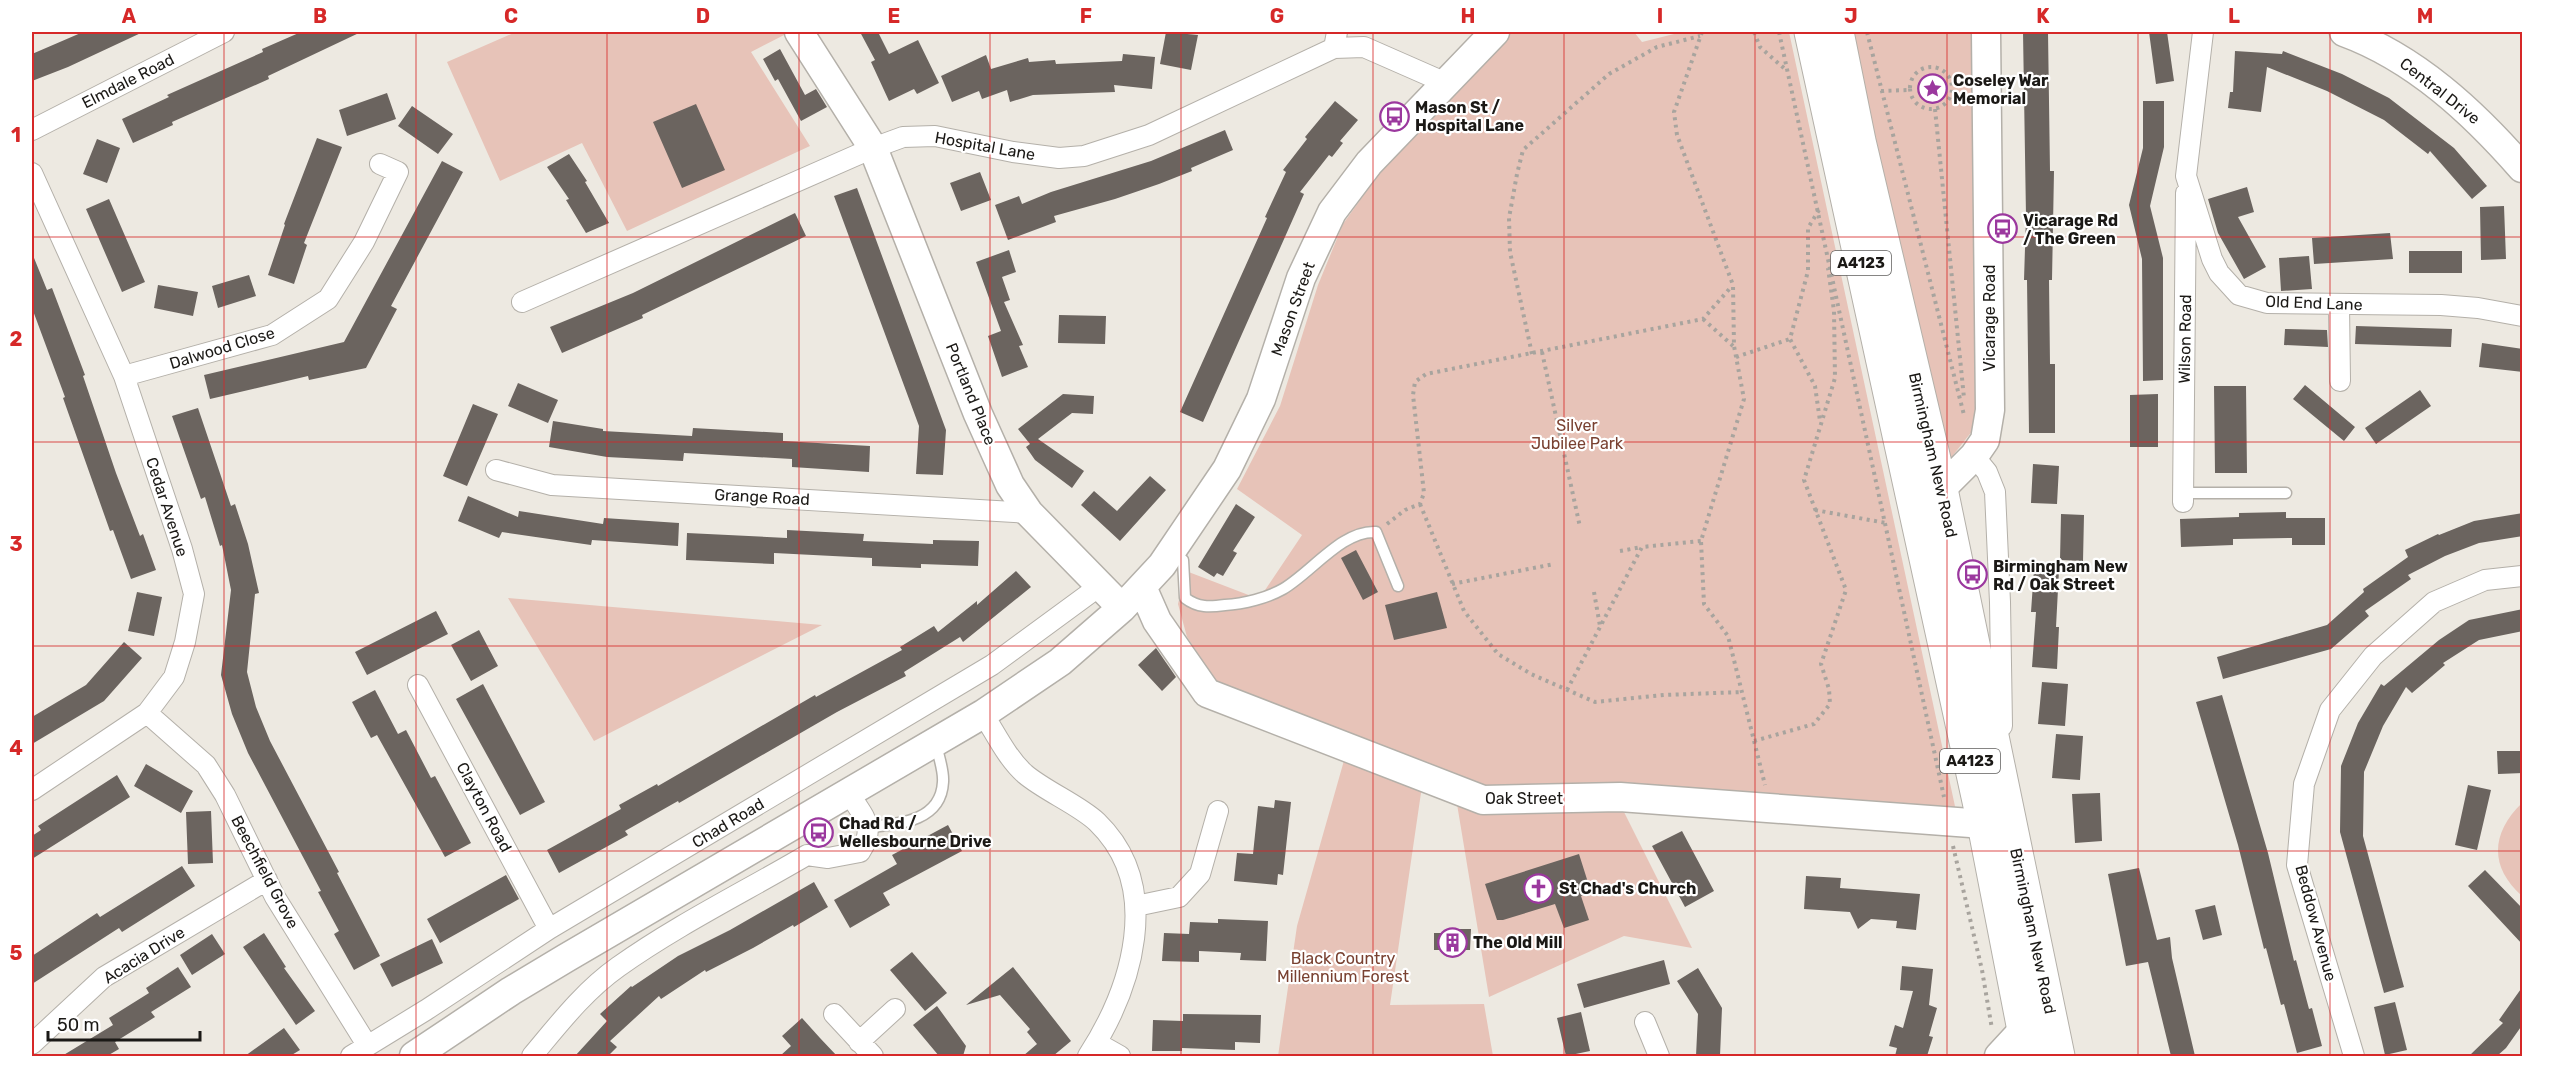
<svg xmlns="http://www.w3.org/2000/svg" width="2554" height="1088" font-family="Rubik,sans-serif">
<rect width="100%" height="100%" fill="#ede9e1"/>
<path fill="#e7c3b8" d="M516,32H790L751,52L810,146L627,231L582,143L500,181L447,62Z
M1511,32H1634L1642,42L1682,32H1789L1956,811L1615,782L1492,790L1218,684L1187,637L1178,604L1186,571L1259,599L1302,535L1237,489L1280,406L1318,285L1343,224L1378,175L1448,96Z
M1851,32H1976L1977,425L1950,459Z
M508,598L822,625L594,741Z
M1345,757L1422,786L1390,1005L1484,1004L1493,1056H1278L1297,926Z
M1456,798L1622,808L1692,948L1624,936L1489,997Z
M2522,803V896C2489,867 2491,833 2522,803Z"/>
<path fill="#6b645f" d="M83,32H143L68,67L32,81V54Z
M301,32H361L268,76L269,79L172,122L173,125L133,143L122,119L169,97L167,95L263,52L262,49Z
M860,32H878L889,54L918,40L939,83L917,94L914,89L889,101L871,62L875,60Z
M1166,32L1198,35L1191,70L1160,64Z
M2023,32H2048L2050,171H2054L2052,280H2049L2050,364H2055V433H2029L2027,280H2024L2026,216Z
M2149,32H2167L2174,81L2156,84Z
M780,49L805,95L816,89L827,107L801,121L778,79L775,81L763,59Z
M2235,51L2282,54L2283,51L2342,74L2389,98L2454,148L2487,186L2472,199L2430,151L2428,154L2384,120L2327,91L2267,67L2261,112L2228,108L2230,92H2233Z
M1123,54L1155,57L1152,89L1114,85L1115,92L1033,95L1010,102L1007,90L982,99L979,91L952,102L941,76L986,55L991,69L1028,58L1029,62L1055,60L1056,64L1122,61Z
M387,93L396,119L347,136L339,110Z
M1335,101L1358,120L1340,141L1343,143L1332,157L1329,155L1300,192L1304,194L1203,422L1180,412L1267,218L1265,217L1286,172L1283,170L1307,139L1305,137Z
M2143,101H2164V147L2150,206L2163,258V380L2143,381L2142,259L2129,205L2143,148Z
M696,104L725,170L682,188L653,122Z
M412,106L453,134L438,154L398,126Z
M1225,130L1233,150L1191,168L1192,171L1159,184L1115,199L1054,216L1056,222L1008,240L995,205L1019,196L1022,204L1051,192L1151,161Z
M317,138L342,147L304,243L307,245L294,284L268,275L285,225L284,224Z
M97,139L120,148L107,183L83,174Z
M569,154L587,181L585,182L609,223L586,233L566,200L569,199L547,167Z
M442,161L463,172L391,306L397,309L366,368L309,380L308,376L210,399L204,375L344,342Z
M980,172L991,200L961,211L950,183Z
M2247,187L2254,212L2238,217L2266,267L2244,279L2218,233L2208,199Z
M857,188L946,430L943,475L916,474L919,426L834,196Z
M109,199L145,282L122,292L86,209Z
M2504,206L2506,259L2481,260L2480,207Z
M795,213L806,236L642,315L643,318L562,353L550,327L633,293Z
M2390,233L2393,259L2314,264L2312,238Z
M1009,250L1016,272L1002,277L1010,300L1004,302L1023,345L1019,346L1028,367L1002,377L988,336L1001,331L976,262Z
M2409,251H2462V273H2409Z
M32,253L47,290L52,288L85,375L83,376L116,473L140,536L143,534L156,570L131,579L113,530L110,531L63,398L65,397L32,308Z
M2309,256L2312,289L2281,291L2279,258Z
M249,275L256,296L218,308L212,286Z
M158,285L198,292L193,316L154,308Z
M1059,315L1106,316L1105,344L1058,343Z
M2356,326L2452,329L2451,347L2355,344Z
M2285,329L2327,330L2328,347L2284,345Z
M2482,343L2523,349V372L2479,367Z
M518,383L558,400L548,423L508,406Z
M2305,385L2355,427L2344,441L2293,399Z
M2214,386H2246L2247,473H2215Z
M2420,390L2431,406L2376,444L2365,428Z
M1063,394L1094,396L1093,414L1072,413L1038,439L1084,471L1072,488L1035,460L1026,447L1030,444L1018,429Z
M2158,394V447H2130V395Z
M473,404L498,414L467,486L443,476Z
M198,408L231,506L235,504L248,544L259,593L255,594L247,672L256,707L270,741L339,872L337,873L380,956L354,970L334,934L339,931L318,892L321,891L248,753L232,714L221,675L231,590L222,545L220,546L205,497L201,499L172,416Z
M553,421L603,429V431L692,436L693,428L783,433V441L870,446L869,472L792,467V459L684,453L683,461L607,457L549,447Z
M2033,464L2059,466L2057,504L2031,503Z
M1150,476L1166,490L1120,541L1081,505L1094,491L1117,511Z
M468,496L518,517L519,511L603,524L604,518L679,523L678,546L592,540L591,545L502,532L499,538L458,521Z
M1236,504L1255,517L1233,551L1237,553L1223,576L1217,573L1214,577L1198,567Z
M2286,512V518H2325V545H2292V538L2233,539V545L2181,547L2180,519L2239,517V513Z
M2523,513V536L2479,543L2445,556L2408,575L2411,579L2365,611L2369,616L2331,649L2223,679L2217,657L2327,625L2364,592L2363,589L2408,557L2405,550L2438,534L2439,535L2474,521Z
M2061,514L2084,515L2083,561L2060,560Z
M787,530L864,534L863,541L933,544V540L979,541L978,566L921,564V568L872,566V558L774,553V564L686,560L687,533L787,538Z
M1356,550L1378,592L1363,600L1341,558Z
M2034,569L2059,570L2056,627H2059L2057,669L2032,667L2036,612H2031Z
M1016,571L1031,587L963,642L960,637L904,672L906,676L837,712L679,803L678,801L625,831L628,835L559,873L547,850L621,809L619,805L657,784L658,786L815,695L816,697L902,650L900,647L934,626L938,632L977,601V605Z
M137,592L162,597L154,636L128,631Z
M1437,592L1447,628L1394,640L1385,605Z
M2523,609V631L2479,640L2443,663L2445,665L2412,693L2406,687L2383,726L2364,772L2363,836L2404,987L2384,993L2340,832L2341,766L2358,723L2381,684L2384,686L2439,640L2469,620Z
M436,611L448,634L367,675L355,652Z
M479,630L498,666L471,681L451,645Z
M124,642L142,658L104,701L32,744V717L86,685Z
M1156,648L1176,677L1162,691L1138,665Z
M2042,682L2068,684L2065,726L2038,724Z
M483,684L545,802L520,815L456,699Z
M375,690L398,734L406,730L431,778L435,776L471,843L445,857L377,735L371,738L352,702Z
M2222,695L2268,853L2294,961L2296,960L2309,1009L2312,1008L2322,1046L2297,1053L2284,1004L2281,1005L2266,948L2264,949L2238,845L2196,702Z
M2056,734L2083,736L2080,780L2052,778Z
M2497,751H2523V773L2498,774Z
M146,764L193,791L181,813L134,786Z
M117,775L130,797L32,859V836L41,830L38,826Z
M2468,785L2491,790L2477,850L2455,845Z
M2100,793L2102,841L2075,843L2072,794Z
M1275,800L1291,802L1283,875L1278,874L1277,885L1234,881L1237,853L1253,854L1258,806L1274,808Z
M211,811L213,863L188,864L186,812Z
M948,825L962,851L883,893L890,905L850,928L834,900L897,864L892,855Z
M1682,831L1714,891L1685,907L1652,846Z
M1579,854L1591,892L1581,896L1589,920L1564,928L1555,904L1503,920H1497L1485,884Z
M182,866L195,886L122,932L119,928L32,984V956L97,913L100,917Z
M2139,868L2157,940L2170,937L2172,958L2195,1056H2171L2148,962L2126,966L2108,874Z
M2485,870L2523,909V945L2468,886Z
M506,875L519,899L440,943L427,919Z
M1806,876L1841,878L1840,888L1920,894L1916,930L1896,928L1897,921L1871,919L1858,929L1850,912L1804,909Z
M814,882L828,907L794,927L793,925L753,948L706,972L705,970L661,999L659,996L610,1041L617,1047L608,1056H575L607,1021L600,1014L631,986L632,987L678,956L730,930Z
M2215,905L2222,935L2203,940L2195,910Z
M1218,919L1268,921L1266,961L1240,960L1241,953L1199,951V962L1162,961L1164,933L1189,934L1190,922L1218,923Z
M1448,929H1471L1470,950H1434V933H1448Z
M264,933L286,967L284,968L315,1011L296,1025L243,947Z
M212,934L225,954L192,975L180,955Z
M432,939L443,963L392,987L380,964Z
M912,952L947,993L925,1011L890,970Z
M1664,960L1670,984L1584,1008L1577,984Z
M1902,966L1933,969L1929,1005L1937,1008L1929,1036L1933,1037L1927,1056H1895L1897,1048L1889,1046L1895,1025L1903,1028L1913,991L1900,990Z
M178,967L191,987L151,1012L155,1017L115,1042L119,1049L107,1056H62L113,1025L109,1018L149,993L146,988Z
M1013,967L1071,1041L1053,1056H1023L1037,1044L1027,1032L1030,1029L1000,995L966,1005Z
M1698,968L1722,1008L1720,1056H1696L1698,1014L1677,981Z
M2523,986V1024L2506,1048L2497,1056H2469L2503,1023L2499,1020Z
M2395,1002L2407,1050L2385,1055L2374,1007Z
M937,1006L966,1046L963,1056H939L913,1025Z
M1581,1012L1590,1051L1566,1056L1557,1018Z
M1183,1014L1261,1015L1260,1043L1235,1042V1050L1182,1048V1051H1152L1153,1020L1183,1021Z
M802,1018L820,1038L837,1056H780L791,1046L782,1036Z
M284,1028L300,1050L290,1056H245Z"/>
<g fill="none" stroke-linecap="round" stroke-linejoin="round">
<defs>
<path id="lane" d="M2183,493H2286
M1172,551L1183,560L1185,598C1198,608 1210,607 1225,605C1244,604 1267,598 1283,589C1312,572 1342,530 1376,532L1398,586
M870,827C900,824 941,821 943,782C944,770 938,755 936,744"/>
<path id="street" d="M2203,32L2186,176L2212,259L2219,273L2239,295L2267,303L2441,305L2478,308L2522,316
M1334,48L1364,47L1446,83
M32,130L224,32
M32,173L124,376L182,549L194,594L185,642L174,677L147,713L32,790
M522,302L873,148L903,137L935,136L1013,152L1059,158L1084,156L1149,135L1334,48L1337,32
M2339,305L2340,381
M124,376L272,335L328,299L364,242L398,172L380,164
M1974,456L1987,472L1995,492L2000,602L2002,726
M496,470L552,485L1029,513
M2183,502L2186,193
M418,685L549,929
M147,713L206,765L225,795L275,897L367,1045
M983,714C996,734 1007,758 1025,774C1045,791 1079,805 1097,822C1164,887 1132,988 1088,1056
M1136,906L1179,897L1200,874L1218,811
M834,1014L873,1056
M1645,1022L1659,1056
M859,1042L895,1009
M1097,1043L1120,1056
M32,1044L104,977L267,880
M351,1056L426,1010L549,929L992,665L1101,585
M532,1056C558,1025 584,991 618,967C677,925 744,892 807,855L828,858L860,852C877,826 863,817 849,793
M2354,1056L2297,865L2304,784L2330,710L2373,656L2434,602L2485,580L2522,576"/>
<path id="secondary" d="M799,32L873,148L978,414L1010,485L1029,513L1122,608
M2344,32C2415,58 2473,112 2522,168
M1922,493L1941,489L1974,456L1985,440L1990,410L1986,32
M1142,587L1157,621L1207,693L1483,800L1620,797L1984,824
M414,1056L511,991L566,958L983,714L1060,662L1122,608L1162,565L1227,469L1261,399L1301,278L1332,212L1369,163L1495,32
M1999,1056L2024,1029L2040,1021"/>
<path id="highway" d="M1811,32L1984,824L2029,1056
M1837,32L1859,141L1941,489L2058,1056"/>
</defs>
<use href="#lane" stroke="#b4b0a9" stroke-width="13"/>
<use href="#street" stroke="#b4b0a9" stroke-width="22"/>
<use href="#secondary" stroke="#b4b0a9" stroke-width="31"/>
<use href="#highway" stroke="#b4b0a9" stroke-width="35"/>
<path stroke="#a8a49e" stroke-width="4" stroke-dasharray="3 4.5" stroke-linecap="butt" d="M1702,32L1674,112L1677,135L1733,285L1734,346L1744,399L1701,541L1704,604L1728,636L1765,785
M1754,32L1760,47L1786,70
M1779,32L1944,797
M1867,32L1964,415
M1910 88a21 21 0 1 1 42 0a21 21 0 1 1-42 0Z
M1881,91L1909,90
M1935,109L1964,398
M1819,210L1808,228V271L1790,339L1815,386L1820,421
M1703,319L1733,346
M1542,352L1580,527
M1532,354L1510,252L1509,218L1517,174L1523,150L1609,74L1657,47L1700,36
M1736,357L1790,339
M1420,504L1464,611L1498,654L1531,674L1595,702L1664,695L1742,692
M1815,510L1886,523
M1387,524L1405,510L1420,504L1424,493L1413,395L1415,382L1426,374L1703,319L1732,286
M1620,551L1642,547
M1452,584L1554,564
M1594,592L1600,626
M1567,690L1642,547L1701,541
M1754,741L1814,724L1830,704L1829,689L1821,664L1846,590L1804,480L1835,378L1834,311L1828,268
M1953,846L1982,970L1992,1029"/>
<use href="#lane" stroke="#fff" stroke-width="10"/>
<use href="#street" stroke="#fff" stroke-width="20"/>
<use href="#secondary" stroke="#fff" stroke-width="28"/>
<use href="#highway" stroke="#fff" stroke-width="33"/>
</g>
<path fill="none" stroke="#d62828" stroke-width="1.5" stroke-opacity="0.55" d="M224,32V1056M416,32V1056M607,32V1056M799,32V1056M990,32V1056M1181,32V1056M1373,32V1056M1564,32V1056M1755,32V1056M1947,32V1056M2138,32V1056M2330,32V1056M32,237H2522M32,442H2522M32,646H2522M32,851H2522"/>
<defs>
<symbol id="sight-ring" viewBox="-11 -11 22 22"><circle r="9.5" fill="#fff" stroke="#9b389e" stroke-width="1.5"/><path d="M0-6L1.8-2.2L6-1.7L2.9 1.2L3.7 5.4L0 3.3L-3.7 5.4L-2.9 1.2L-6-1.7L-1.8-2.2Z" fill="#9b389e"/></symbol>
<symbol id="bus-ring" viewBox="-11 -11 22 22"><circle r="9.5" fill="#fff" stroke="#9b389e" stroke-width="1.5"/><path d="M-5-6H5V4H4V6H2V4H-2V6H-4V4H-5ZM-3.5-4V0h7V-4ZM-3.5 1.2v1.5H-2V1.2ZM2 1.2v1.5H3.5V1.2Z" fill="#9b389e"/></symbol>
<symbol id="church-ring" viewBox="-11 -11 22 22"><circle r="9.5" fill="#fff" stroke="#9b389e" stroke-width="1.5"/><path d="M-1.2-6h2.4v3.5h3.3v2.4h-3.3V6h-2.4V-.1h-3.3v-2.4h3.3Z" fill="#9b389e"/></symbol>
<symbol id="building-ring" viewBox="-11 -11 22 22"><circle r="9.5" fill="#fff" stroke="#9b389e" stroke-width="1.5"/><path d="M-4-6H4V6H1V3H-1V6H-4ZM-2.5-4.3h1.7v1.8h-1.7ZM.8-4.3h1.7v1.8H.8ZM-2.5-1h1.7V.8h-1.7ZM.8-1h1.7V.8H.8Z" fill="#9b389e"/></symbol>
</defs>
<g fill-rule="evenodd">
<use href="#sight-ring" x="1916" y="72" width="33" height="33"/>
<use href="#bus-ring" x="1378" y="100" width="33" height="33"/>
<use href="#bus-ring" x="1986" y="212" width="33" height="33"/>
<use href="#bus-ring" x="1956" y="558" width="33" height="33"/>
<use href="#bus-ring" x="802" y="816" width="33" height="33"/>
<use href="#church-ring" x="1522" y="872" width="33" height="33"/>
<use href="#building-ring" x="1436" y="926" width="33" height="33"/>
</g>
<g text-anchor="middle" dominant-baseline="central" stroke-width="4.5" stroke-linejoin="round" paint-order="stroke">
<g fill="#fff" stroke="#5f5e5c" stroke-width="1.5">
<rect x="1831" y="251" width="60" height="24" rx="4.5"/>
<rect x="1940" y="749" width="60" height="24" rx="4.5"/>
</g>
<g font-size="15" font-weight="bold" fill="#1b1916">
<text x="1861" y="263">A4123</text>
<text x="1970" y="761">A4123</text>
</g>
<g font-size="16" font-weight="bold" fill="#1b1916" stroke="#fff" text-anchor="start">
<text x="1953" y="80">Coseley War<tspan x="1953" dy="18">Memorial</tspan></text>
<text x="1415" y="107">Mason St /<tspan x="1415" dy="18">Hospital Lane</tspan></text>
<text x="2023" y="220">Vicarage Rd<tspan x="2023" dy="18">/ The Green</tspan></text>
<text x="1993" y="566">Birmingham New<tspan x="1993" dy="18">Rd / Oak Street</tspan></text>
<text x="839" y="823">Chad Rd /<tspan x="839" dy="18">Wellesbourne Drive</tspan></text>
<text x="1559" y="888">St Chad's Church</text>
<text x="1473" y="942">The Old Mill</text>
</g>
<g font-size="16" fill="#1b1916" stroke="#fff">
<text transform="translate(128 81) rotate(-27)">Elmdale Road</text>
<text transform="translate(2440 91) rotate(38)">Central Drive</text>
<text transform="translate(985 146) rotate(10)">Hospital Lane</text>
<text transform="translate(2314 303) rotate(2)">Old End Lane</text>
<text transform="translate(1293 309) rotate(-70)">Mason Street</text>
<text transform="translate(1989 318) rotate(-90)">Vicarage Road</text>
<text transform="translate(2185 339) rotate(-89)">Wilson Road</text>
<text transform="translate(222 348) rotate(-17)">Dalwood Close</text>
<text transform="translate(971 394) rotate(68)">Portland Place</text>
<text transform="translate(1933 455) rotate(77)">Birmingham New Road</text>
<text transform="translate(762 497) rotate(3)">Grange Road</text>
<text transform="translate(167 507) rotate(72)">Cedar Avenue</text>
<text x="1524" y="798">Oak Street</text>
<text transform="translate(484 807) rotate(62)">Clayton Road</text>
<text transform="translate(728 823) rotate(-31)">Chad Road</text>
<text transform="translate(265 872) rotate(62)">Beechfield Grove</text>
<text transform="translate(2316 923) rotate(75)">Beddow Avenue</text>
<text transform="translate(2033 931) rotate(78)">Birmingham New Road</text>
<text transform="translate(144 955) rotate(-32)">Acacia Drive</text>
</g>
<g font-size="16" fill="#794131" stroke="#fff">
<text x="1577" y="425">Silver<tspan x="1577" dy="18">Jubilee Park</tspan></text>
<text x="1343" y="958">Black Country<tspan x="1343" dy="18">Millennium Forest</tspan></text>
</g>
</g>
<rect width="2554" height="1088" fill="none" stroke="#ffffff" stroke-width="66"/>
<path d="M48 1031v9h152v-9" fill="none" stroke="#1b1916" stroke-width="3"/>
<text x="57" y="1031" font-size="18" fill="#1b1916" stroke="#ffffff" stroke-width="4.5" paint-order="stroke">50 m</text>
<rect x="33" y="33" width="2488" height="1022" fill="none" stroke="#d62828" stroke-width="2"/>
<g font-size="20" text-anchor="middle" font-weight="bold" fill="#d62828">
<text x="129" y="23">A</text>
<text x="320" y="23">B</text>
<text x="511" y="23">C</text>
<text x="703" y="23">D</text>
<text x="894" y="23">E</text>
<text x="1086" y="23">F</text>
<text x="1277" y="23">G</text>
<text x="1468" y="23">H</text>
<text x="1660" y="23">I</text>
<text x="1851" y="23">J</text>
<text x="2043" y="23">K</text>
<text x="2234" y="23">L</text>
<text x="2425" y="23">M</text>
<text x="16" y="142">1</text>
<text x="16" y="346">2</text>
<text x="16" y="551">3</text>
<text x="16" y="755">4</text>
<text x="16" y="960">5</text>
</g>
</svg>
